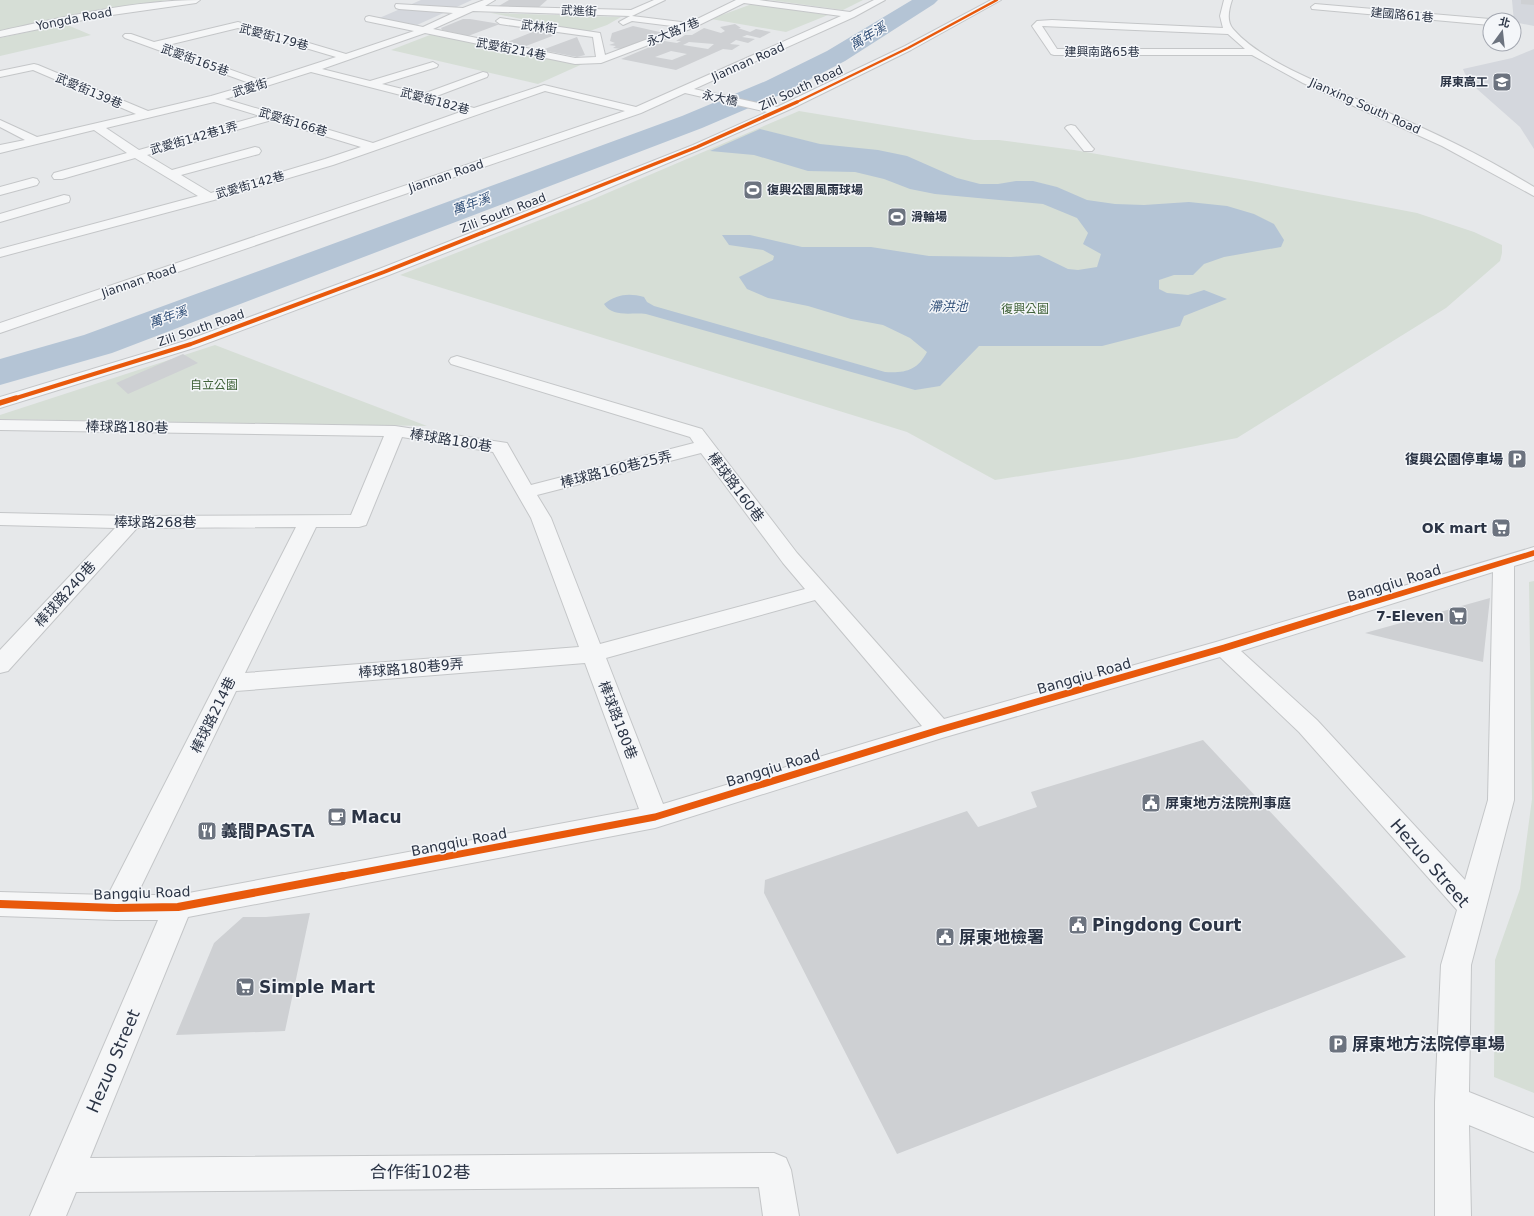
<svg xmlns="http://www.w3.org/2000/svg" width="1534" height="1216" font-family="'DejaVu Sans','Noto Sans TC',sans-serif">
<rect width="100%" height="100%" fill="#e6e8ea"/>
<path fill="#d4d7dd" d="M421,0H472L417,25L377,19Z
M1512,0H1534V26L1514,22Z
M1534,49V149L1520,127L1477,89L1465,74L1463,69L1512,58Z"/>
<path fill="#d6ded6" d="M0,0H168L85,12L0,31Z
M770,0H863L843,10Z
M752,4L828,15L786,32L711,19Z
M491,13L621,17L607,25L587,32Z
M65,24L91,35L0,56V38Z
M435,33L587,62L538,84L391,50Z
M799,111L974,140H999L1074,150L1251,181L1417,213L1474,232L1502,245V253L1500,261L1446,308L1237,438L1128,459L995,480L907,432L400,275L591,200Z
M215,345L427,426L0,419V415Z
M1534,581V1093L1494,1077L1495,960L1520,889L1532,799L1529,582Z"/>
<path fill="#b4c4d5" d="M760,129L820,144L878,150L907,156L957,178L980,184H998L1016,181H1033L1057,187L1087,200L1115,204L1144,205L1189,202L1227,206L1254,214L1274,224L1284,240L1281,247L1224,257L1204,264L1193,275H1174L1159,280V289L1167,293L1188,295L1204,290L1227,299L1184,316L1180,326L1102,346H979L940,386L915,390L646,314C631,312 613,318 604,304C617,294 629,293 644,297L647,302L654,306L885,372C905,373 917,371 927,352L910,338L883,325L851,319L808,306L768,298L747,289L739,277L773,260L774,256L763,250L729,245L722,235H750L802,247H871L929,256L1011,257L1039,255L1068,269L1078,270L1097,267L1101,254L1083,244L1088,233L1077,218L1043,204L935,194L910,189L884,179L855,172L808,171L754,155L710,151Z"/>
<g fill="none" stroke-linecap="round" stroke-linejoin="round">
<path fill="#b4c4d5" fill-rule="evenodd" d="M912,0H938L934,4L845,61L784,93L702,128L112,353L0,385V359L84,335L682,116L766,81L827,51Z"/>
</g>
<path fill="#ced0d3" fill-rule="evenodd" d="M509,0H547L538,8L497,7Z
M1521,0H1534V5L1521,4Z
M463,19H470L500,24L468,36L442,30L441,28Z
M735,24L741,28H738L750,32L756,29L771,32L760,38L747,35L742,37L755,39L748,43L736,40L730,44L740,45L732,50L723,49L676,70L621,59L664,41L677,43L681,41H676L685,35H692L704,28L721,33L725,31L720,27ZM689,42L714,44L708,49L683,45ZM671,51L687,54L672,60L655,57Z
M633,26L664,33L621,49L613,48L616,46L609,45L615,43L610,41L612,33Z
M535,31L555,35L526,46L505,43Z
M577,37L585,55L577,57L542,50Z
M183,354L198,363L128,394L116,383Z
M1490,598L1483,662L1365,633Z
M1203,740L1406,957L897,1154L764,893L765,880L967,811L978,827L1037,807L1031,792Z
M310,913L285,1031L176,1035L214,943L243,917H266Z"/>
<g fill="none" stroke-linecap="round" stroke-linejoin="round">
<defs>
<path id="minor" d="M200,0L196,3L98,17L0,37V31C64,17 135,0 200,0Z
M484,0H495L485,6L631,10L654,0H665L632,16L689,23L736,0H759L850,12L874,0H885L854,17L694,89L777,107L905,46L991,0H1001L911,50L793,108L701,149L587,197L389,275L197,347L0,408V397L185,341L379,269L577,191L693,145L767,112L685,93L641,113L0,333V323L625,111L545,91L333,165L214,200L0,257V249L198,196L135,158L62,179H54L52,176L54,173L127,153L94,130L0,153V145L25,140L0,127V120L37,137L136,114L33,70L0,77V71L34,64L38,65L148,111L211,96L252,84L125,38L123,36L125,34H131L154,42L238,22L346,54L414,31L366,21L365,19L366,17L369,16L423,27L453,13L399,9L396,8L395,6L396,4L463,8ZM744,3L841,16L636,107L544,85L474,108L434,97L487,77L488,75L487,73L483,72L423,94L382,84L437,67L438,65L433,62L370,81L322,69L425,33L575,64L601,63L693,28ZM473,11L630,16L619,22L623,25L632,21L680,27L605,55L600,33L500,18L496,21L500,24L593,37L596,57L575,58L433,29ZM238,28L336,57L262,81L164,46ZM311,72L463,111L373,143L225,99ZM214,102L260,116L139,150L106,128ZM272,120L361,147L325,159L211,193L181,175L259,154L261,151L259,148L255,147L172,170L147,155Z
M1224,0H1232C1229,9 1226,21 1233,29C1264,65 1339,90 1382,110C1434,132 1485,157 1534,187V196L1442,146L1303,83L1252,55H1054L1051,54L1032,26L1037,21L1052,20L1223,28L1220,16ZM1042,26L1228,34L1245,49H1057Z
M1315,4L1490,19L1493,20H1490V25L1312,9L1311,7Z
M1071,125L1075,126L1092,147L1094,149L1092,151H1084L1067,130L1065,128L1067,126Z
M33,178L37,179L39,182L37,185L0,195V187Z
M64,195L69,196L70,199L69,202L0,222V214Z
M457,356L702,429L797,553L944,719L1216,642L1534,547V560L1514,566V800L1471,965L1469,1092L1534,1118V1152L1469,1125L1471,1216H1435V1102L1441,965L1457,910L1299,732L1220,657L942,738L655,828L188,917L90,1158L774,1153L786,1158L791,1170L799,1216H763L759,1187L76,1192L66,1216H30L158,920H116L0,916V892L108,895L296,527L137,528L8,671L0,673V650L115,528L0,525V513L131,516L351,515L384,436L0,430V420L395,426L507,443L531,485L694,443L690,437L451,364L449,361L451,358ZM402,437L493,452L531,518L579,647L245,673L316,527H359L366,525ZM701,453L783,563L805,589L600,644L551,518L537,495ZM1493,572L1488,800L1465,880L1317,720L1241,651ZM815,600L922,726L663,804L606,658ZM585,663L639,809L178,895H137L236,691Z"/>
</defs>
<use href="#minor" stroke="#c4c6c8" stroke-width="2"/>
<use href="#minor" fill="#f5f6f7" fill-rule="evenodd"/>
<defs>
<path id="cycleway-far5" d="M795,103L908,48L997,0"/>
<path id="cycleway-far4" d="M482,233L697,147L797,102"/>
<path id="cycleway-far3" d="M13,399L191,344L384,272L484,232"/>
<path id="cycleway-far2" d="M0,403L16,398
M1347,610L1534,553"/>
<path id="cycleway-far1" d="M338,877L655,817L939,730L1224,648L1350,609"/>
<path id="cycleway" d="M0,904L116,908L178,907L343,876"/>
</defs>
<use href="#cycleway-far5" stroke="#f4f6f9" stroke-width="3.5"/>
<use href="#cycleway-far4" stroke="#f4f6f9" stroke-width="5"/>
<use href="#cycleway-far3" stroke="#f4f6f9" stroke-width="5.5"/>
<use href="#cycleway-far2" stroke="#f4f6f9" stroke-width="8"/>
<use href="#cycleway-far1" stroke="#f4f6f9" stroke-width="10"/>
<use href="#cycleway" stroke="#f4f6f9" stroke-width="11"/>
<use href="#cycleway-far5" stroke="#e8590c" stroke-width="2.5"/>
<use href="#cycleway-far4" stroke="#e8590c" stroke-width="3.5"/>
<use href="#cycleway-far3" stroke="#e8590c" stroke-width="4"/>
<use href="#cycleway-far2" stroke="#e8590c" stroke-width="5.5"/>
<use href="#cycleway-far1" stroke="#e8590c" stroke-width="7"/>
<use href="#cycleway" stroke="#e8590c" stroke-width="8"/>
</g>
<defs>
<symbol id="school-square" viewBox="-11 -11 22 22"><rect x="-9" y="-9" width="18" height="18" rx="4" fill="#6c737f" stroke="#f4f6f9"/><path d="M0-5L7-2L0 1L-7-2ZM-4 1L0 2.5L4 1V4Q0 6-4 4Z" fill="#fff"/></symbol>
<symbol id="stadium-square" viewBox="-11 -11 22 22"><rect x="-9" y="-9" width="18" height="18" rx="4" fill="#6c737f" stroke="#f4f6f9"/><path d="M0-5a6.5 5 0 1 0 0 10a6.5 5 0 1 0 0-10ZM-3.5-1.8h7v3.6h-7Z" fill="#fff"/></symbol>
<symbol id="parking-square" viewBox="-11 -11 22 22"><rect x="-9" y="-9" width="18" height="18" rx="4" fill="#6c737f" stroke="#f4f6f9"/><path d="M-3.5-5.5H1a3.5 3.5 0 0 1 0 7H-1V5.5H-3.5ZM-1-3.4V-.6H.8a1.4 1.4 0 0 0 0-2.8Z" fill="#fff"/></symbol>
<symbol id="supermarket-square" viewBox="-11 -11 22 22"><rect x="-9" y="-9" width="18" height="18" rx="4" fill="#6c737f" stroke="#f4f6f9"/><path d="M-6-5.5h2.5l.6 2H6L4.5 2H-2.5L-4.4-4H-6ZM-1.5 3.2a1.3 1.3 0 1 0 .1 0ZM3 3.2a1.3 1.3 0 1 0 .1 0Z" fill="#fff"/></symbol>
<symbol id="civic-square" viewBox="-11 -11 22 22"><rect x="-9" y="-9" width="18" height="18" rx="4" fill="#6c737f" stroke="#f4f6f9"/><path d="M-.6-6.5H3V-4.5H.6V-3L4-1V1h2V6H-6V1h2V-1L-.6-3ZM-1.2 2.5V6h2.4V2.5Z" fill="#fff"/></symbol>
<symbol id="cafe-square" viewBox="-11 -11 22 22"><rect x="-9" y="-9" width="18" height="18" rx="4" fill="#6c737f" stroke="#f4f6f9"/><path d="M-5.5-4.5H6V0H3Q3 3.5 0 3.5H-2.5Q-5.5 3.5-5.5 0ZM3-3.2v2h1.7v-2ZM-6 4.5H4V6H-6Z" fill="#fff"/></symbol>
<symbol id="restaurant-square" viewBox="-11 -11 22 22"><rect x="-9" y="-9" width="18" height="18" rx="4" fill="#6c737f" stroke="#f4f6f9"/><path d="M-5-6h1v4h1v-4h1v4h1v-4h1v5L-1.5 .5V6h-2V.5L-5-1ZM5-6V6H3V1.5H1.5Q1.5-4 5-6Z" fill="#fff"/></symbol>
</defs>
<g fill-rule="evenodd">
<use href="#school-square" x="1491" y="71" width="22" height="22"/>
<use href="#stadium-square" x="742" y="179" width="22" height="22"/>
<use href="#stadium-square" x="886" y="206" width="22" height="22"/>
<use href="#parking-square" x="1506" y="448" width="22" height="22"/>
<use href="#supermarket-square" x="1490" y="517" width="22" height="22"/>
<use href="#supermarket-square" x="1447" y="605" width="22" height="22"/>
<use href="#civic-square" x="1140" y="792" width="22" height="22"/>
<use href="#cafe-square" x="326" y="806" width="22" height="22"/>
<use href="#restaurant-square" x="196" y="820" width="22" height="22"/>
<use href="#civic-square" x="1067" y="914" width="22" height="22"/>
<use href="#civic-square" x="934" y="926" width="22" height="22"/>
<use href="#supermarket-square" x="234" y="976" width="22" height="22"/>
<use href="#parking-square" x="1327" y="1033" width="22" height="22"/>
</g>
<g text-anchor="middle" dominant-baseline="central" stroke-width="3" stroke-linejoin="round" paint-order="stroke">
<g font-size="12" fill="#2b3445" stroke="#f4f6f9">
<text transform="translate(579 11) rotate(2)">武進街</text>
<text transform="translate(1402 15) rotate(5)">建國路61巷</text>
<text transform="translate(74 19) rotate(-11)">Yongda Road</text>
<text transform="translate(539 27) rotate(8)">武林街</text>
<text transform="translate(673 32) rotate(-22)">永大路7巷</text>
<text transform="translate(274 37) rotate(15)">武愛街179巷</text>
<text transform="translate(511 49) rotate(11)">武愛街214巷</text>
<text x="1102" y="52">建興南路65巷</text>
<text transform="translate(195 60) rotate(20)">武愛街165巷</text>
<text transform="translate(748 62) rotate(-24)">Jiannan Road</text>
<text transform="translate(250 88) rotate(-17)">武愛街</text>
<text transform="translate(801 88) rotate(-25)">Zili South Road</text>
<text transform="translate(89 91) rotate(23)">武愛街139巷</text>
<text transform="translate(720 98) rotate(12)">永大橋</text>
<text transform="translate(435 101) rotate(15)">武愛街182巷</text>
<text transform="translate(1365 106) rotate(24)">Jianxing South Road</text>
<text transform="translate(293 122) rotate(17)">武愛街166巷</text>
<text transform="translate(194 138) rotate(-16)">武愛街142巷1弄</text>
<text transform="translate(446 176) rotate(-19)">Jiannan Road</text>
<text transform="translate(250 185) rotate(-16)">武愛街142巷</text>
<text transform="translate(503 213) rotate(-21)">Zili South Road</text>
<text transform="translate(139 281) rotate(-19)">Jiannan Road</text>
<text transform="translate(201 328) rotate(-19)">Zili South Road</text>
</g>
<g font-size="12" font-weight="bold" fill="#2b3445" stroke="#f4f6f9" text-anchor="start">
<text x="1488" y="82" text-anchor="end">屏東高工</text>
<text x="767" y="190">復興公園風雨球場</text>
<text x="911" y="217">滑輪場</text>
</g>
<g font-size="12" fill="#3f6138" stroke="#f4f6f9">
<text x="1025" y="309">復興公園</text>
<text x="214" y="385">自立公園</text>
</g>
<g font-size="13" font-style="italic" fill="#34527a" stroke="#f4f6f9">
<text transform="translate(868 36) rotate(-31)">萬年溪</text>
<text transform="translate(471 204) rotate(-20)">萬年溪</text>
<text x="948" y="306">滯洪池</text>
<text transform="translate(168 317) rotate(-20)">萬年溪</text>
</g>
<g font-size="14" fill="#2b3445" stroke="#f4f6f9">
<text transform="translate(127 427) rotate(1)">棒球路180巷</text>
<text transform="translate(451 440) rotate(9)">棒球路180巷</text>
<text transform="translate(616 469) rotate(-14)">棒球路160巷25弄</text>
<text transform="translate(736 487) rotate(53)">棒球路160巷</text>
<text x="155" y="522">棒球路268巷</text>
<text transform="translate(1394 583) rotate(-17)">Bangqiu Road</text>
<text transform="translate(65 594) rotate(-48)">棒球路240巷</text>
<text transform="translate(411 668) rotate(-5)">棒球路180巷9弄</text>
<text transform="translate(1084 676) rotate(-16)">Bangqiu Road</text>
<text transform="translate(213 715) rotate(-64)">棒球路214巷</text>
<text transform="translate(618 720) rotate(69)">棒球路180巷</text>
<text transform="translate(773 768) rotate(-17)">Bangqiu Road</text>
<text transform="translate(459 842) rotate(-11)">Bangqiu Road</text>
<text transform="translate(142 893) rotate(-2)">Bangqiu Road</text>
</g>
<g font-size="14" font-weight="bold" fill="#2b3445" stroke="#f4f6f9" text-anchor="end">
<text x="1503" y="459">復興公園停車場</text>
<text x="1487" y="528">OK mart</text>
<text x="1444" y="616">7-Eleven</text>
<text x="1165" y="803" text-anchor="start">屏東地方法院刑事庭</text>
</g>
<g font-size="17" font-weight="bold" fill="#2b3445" stroke="#f4f6f9" text-anchor="start">
<text x="351" y="817">Macu</text>
<text x="221" y="831">義間PASTA</text>
<text x="1092" y="925">Pingdong Court</text>
<text x="959" y="937">屏東地檢署</text>
<text x="259" y="987">Simple Mart</text>
<text x="1352" y="1044">屏東地方法院停車場</text>
</g>
<g font-size="17" fill="#2b3445" stroke="#f4f6f9">
<text transform="translate(1430 863) rotate(49)">Hezuo Street</text>
<text transform="translate(113 1061) rotate(-67)">Hezuo Street</text>
<text x="420" y="1172">合作街102巷</text>
</g>
</g>
<g transform="translate(1502 32) rotate(15)"><circle r="19" fill="#f4f6f9" stroke="#a4a8b1"/>
<path d="M0-3L7 15L0 10L-7 15Z" fill="#6c737f"/>
<text y="-6" font-size="11" font-weight="bold" text-anchor="middle" fill="#2b3445">北</text>
</g>
</svg>
